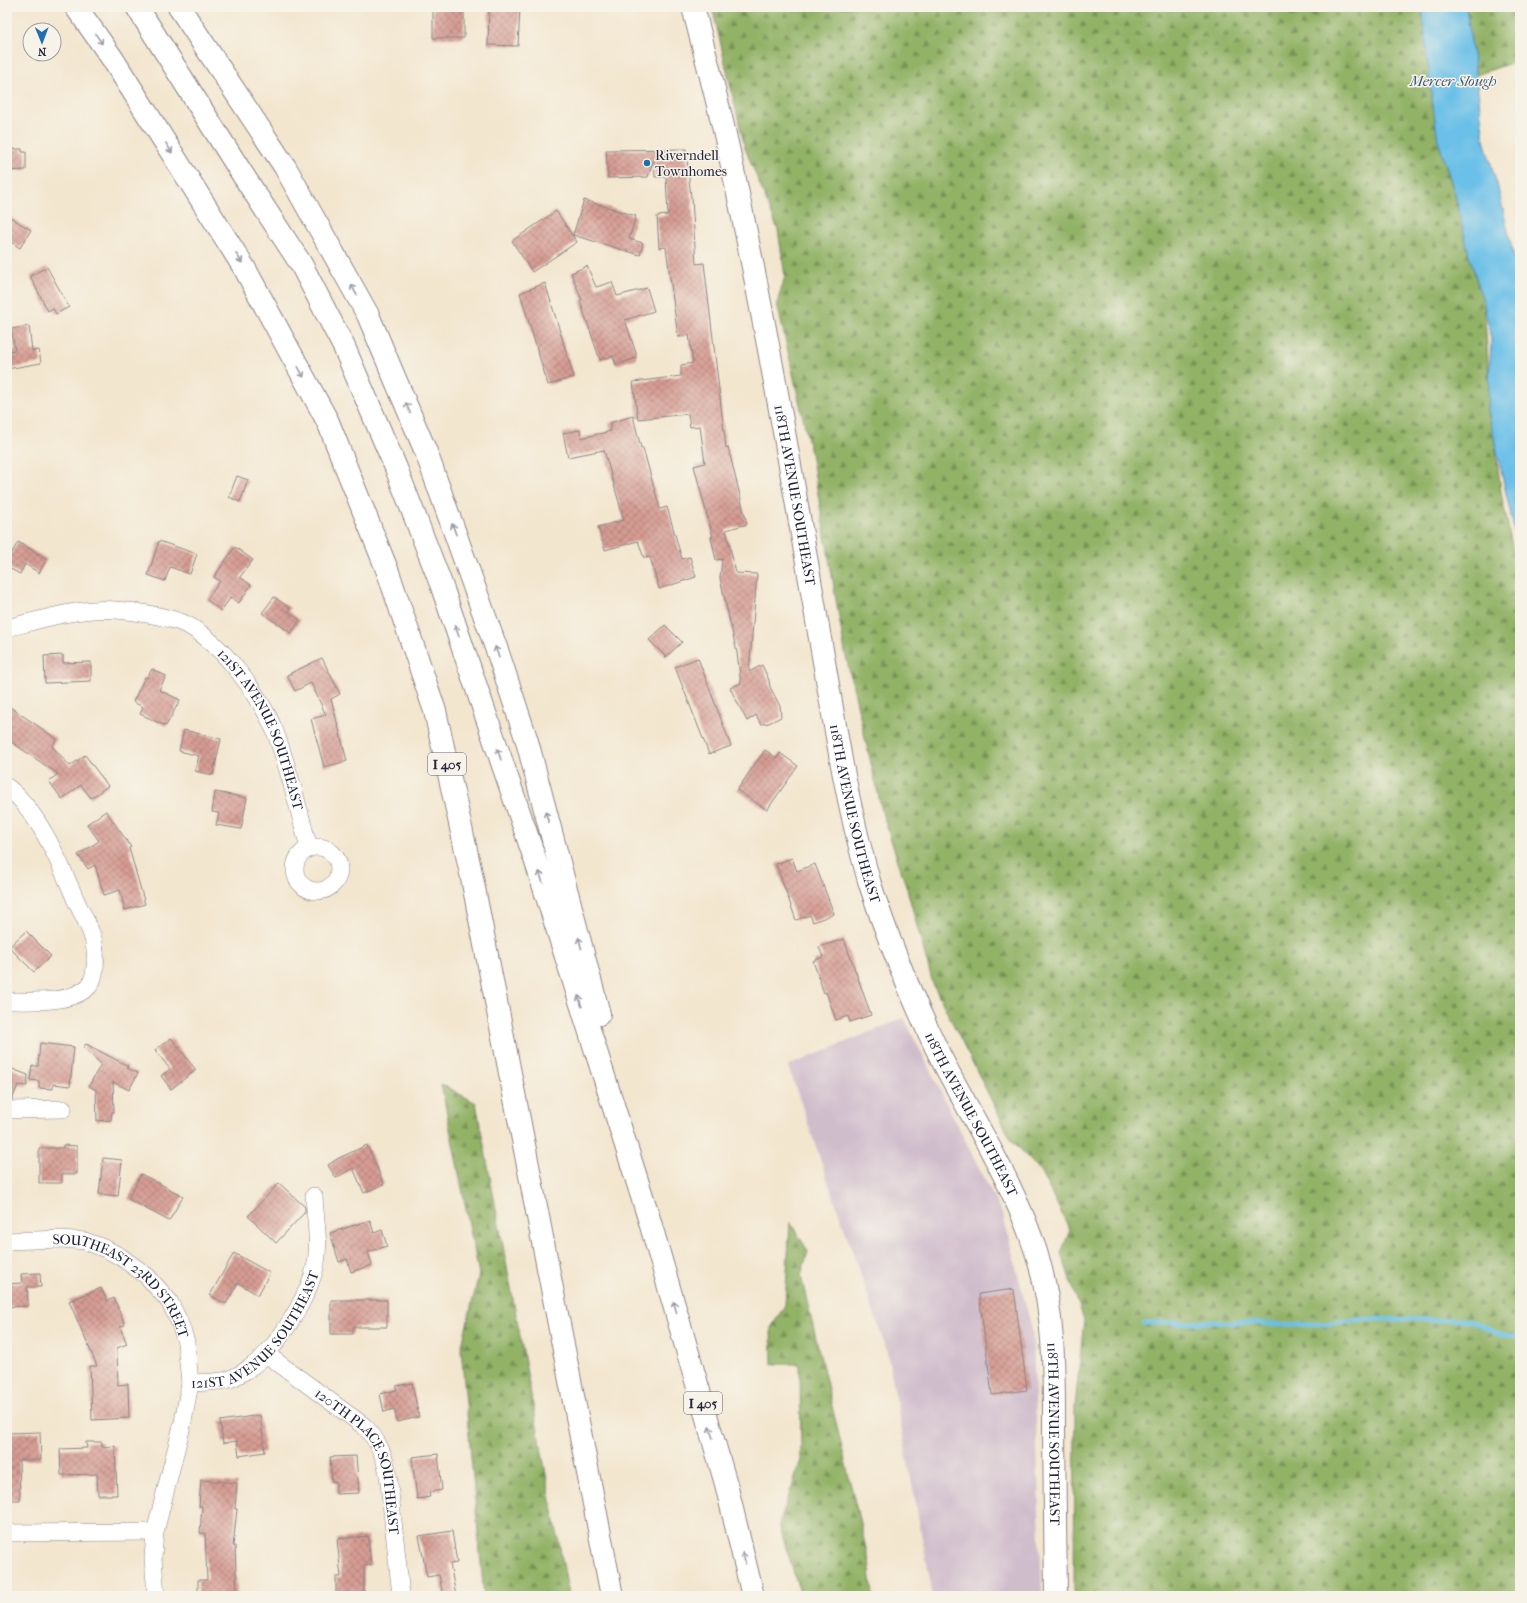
<svg xmlns="http://www.w3.org/2000/svg" width="1527" height="1603" font-family="'IM FELL French Canon',serif">
<defs>
<pattern id="forest-firs" width="22" height="20" patternUnits="userSpaceOnUse"><rect width="22" height="20" fill="#92b266"/><path d="M5 1l3.5 6h-7zM16 11l3.5 6h-7z" fill="#779055"/></pattern>
<pattern id="building-cross-hatch" width="8" height="8" patternUnits="userSpaceOnUse"><rect width="8" height="8" fill="#d69c93"/><path d="M0 0l8 8M0 8l8-8" fill="none" stroke="#ad7f79"/></pattern>
</defs>
<rect width="100%" height="100%" fill="#f7f3e8"/>
<filter id="ink" filterUnits="userSpaceOnUse"><feTurbulence type="fractalNoise" baseFrequency=".025" numOctaves="2"/><feDisplacementMap in="SourceGraphic" scale="8" xChannelSelector="R" yChannelSelector="G"/><feConvolveMatrix kernelMatrix="1 2 1 2 8 2 1 2 1" color-interpolation-filters="sRGB"/></filter>
<filter id="wash" filterUnits="userSpaceOnUse"><feTurbulence type="fractalNoise" baseFrequency=".012" numOctaves="4" result="noise"/><feDisplacementMap in="SourceGraphic" scale="16" xChannelSelector="R" yChannelSelector="G"/><feGaussianBlur stdDeviation="0.9" result="paint"/><feColorMatrix in="noise" values="0 0 0 0 0 0 0 0 0 0 0 0 0 0 0 0 0 1.4 0 .05"/><feComposite in="paint" operator="in"/></filter>
<g filter="url(#wash)">
<rect width="100%" height="100%" fill="#f3e6cf"/>
<path fill="#d0bdcc" d="M904,1018L1003,1216L1033,1333L1042,1596H933L887,1351L788,1066Z"/>
<path fill="url(#forest-firs)" stroke="#5a6a50" d="M712,7H1423L1438,141L1455,194L1484,304L1492,420L1501,492L1520,585V1596H1074L1075,1407L1084,1320L1061,1253L1070,1230L1041,1172L1011,1139L933,984L907,889L883,815L845,652L811,453L777,303L785,276L778,230L745,148Z
M1465,7H1520V60L1476,75Z
M441,1084L476,1103L569,1596H484L461,1349L479,1274Z
M790,1222L808,1251L801,1276L869,1561L873,1596H801L779,1525L801,1460L800,1364H772L771,1328L785,1305Z"/>
<path fill="#6bc0e8" stroke="#467192" d="M1422,7H1466L1476,75L1484,140L1498,188L1520,283V558L1488,410L1491,339L1484,304L1469,255L1455,194L1438,141L1430,84Z"/>
<g fill="none" stroke-linecap="round" stroke-linejoin="round">
<path stroke="#6bc0e8" stroke-width="4.5" d="M1144,1323L1219,1322L1309,1325L1367,1319L1471,1320L1493,1332L1520,1338"/>
</g>
<g id="blocks">
<path fill="url(#building-cross-hatch)" d="M433,7H464V38H433Z
M489,7H520L518,46L488,45Z
M7,149H22V152H26V170L7,171Z
M686,149L691,198H692L696,264L704,263L726,448L728,447L747,524L726,530L736,573L757,574L749,672L762,665L769,680L770,687L780,706L781,717L769,723L761,724L756,715L747,721L730,688L741,683L737,653L720,578L722,559L716,560L711,537H713L694,466L705,463L700,426L690,427L688,414L638,419L633,382L681,376V365L693,363L689,335L678,337L666,247L659,248L657,216L668,215L666,177H655L654,158L648,177L608,178L606,150Z
M584,200L636,216L629,239L643,243L640,255L573,235Z
M556,211L577,242L532,272L512,241Z
M7,215L31,230L20,248L11,242L7,243Z
M587,266L596,287L612,282L617,296L647,288L654,311L625,320L636,353V358L616,365L613,356L600,360L580,301L582,300L571,273Z
M47,267L69,307L56,314L53,308L48,311L30,276Z
M545,283L574,377L548,385L520,293Z
M29,326L32,351L39,350L41,363L7,369V351L15,350L11,329Z
M633,416L641,448H643L660,509L667,507L682,559L690,557L696,577L659,589L650,557L644,558L638,541L605,550L598,527L624,520L604,450L568,457L563,433L580,430L581,438L611,431L609,423Z
M237,476L248,480L240,502L229,497Z
M159,541L197,554L190,574L170,567L165,581L148,575Z
M18,542L47,559L39,573L25,564L20,574L7,567V561Z
M235,547L253,560L240,577L251,585L239,603L231,597L221,611L207,600L220,581L214,577Z
M274,597L290,608L288,611L300,620L291,633L262,613Z
M665,625L682,642L666,657L649,640Z
M63,655V663L91,662V681L45,683L44,656Z
M322,658L340,694L331,699L347,761L324,767L311,719L326,715L311,683L295,691L287,675Z
M698,658L731,746L709,754L675,667Z
M152,669L166,676L159,690L180,700L166,726L140,714L143,707L133,702L145,677L147,678Z
M7,705L57,739L52,746L70,766L85,755L108,786L91,798L81,785L62,799L49,781L58,774L7,739Z
M184,730L221,739L213,775L195,771L199,756L179,751Z
M765,750L777,758L780,753L798,766L767,810L737,790Z
M215,792L247,798L241,829L216,825L219,813L212,812Z
M106,811L131,847L129,848L145,904L125,910L120,890L104,895L95,865L88,869L78,855L99,841L87,824Z
M792,858L797,871L815,864L834,914L813,922L810,915L796,920L776,864Z
M26,931L51,956L34,972L9,947Z
M844,939L871,1015L850,1022L848,1016L836,1020L826,992L824,993L813,961L823,957L819,947Z
M171,1038L196,1070L171,1089L161,1076L170,1069L155,1050Z
M40,1043L74,1047L70,1086L53,1084V1089L39,1088V1081L30,1080L32,1066H38Z
M86,1044L128,1066L127,1068L138,1073L129,1090L113,1082L114,1112H112L111,1120L97,1121L96,1090L89,1086L101,1064L83,1047Z
M7,1067L28,1075L27,1086L18,1085L12,1100H7Z
M63,1145L77,1146V1174H62V1183H39V1148H63Z
M367,1145L384,1184L364,1193L353,1168L336,1178L328,1165L339,1158Z
M103,1158L122,1160L118,1196L99,1194Z
M141,1174L183,1196L169,1221L128,1199Z
M279,1183L305,1207V1212L276,1243L248,1216Z
M370,1220L374,1233L382,1230L387,1246L368,1252L372,1265L351,1272L347,1259L339,1262L330,1233Z
M234,1253L270,1273L258,1295L238,1283L226,1304L210,1295Z
M40,1273L41,1287H27L28,1306L7,1307V1284L22,1283L21,1274Z
M101,1288L107,1301L114,1298L125,1325L120,1327L127,1344L117,1348L118,1385L128,1384L129,1418L92,1420L90,1366H97L69,1301Z
M1014,1289L1027,1390L992,1395L979,1294Z
M331,1300H387V1327H353V1334H331Z
M412,1383L419,1417L397,1422L394,1409L384,1412L380,1394L397,1390L396,1386Z
M260,1415L265,1452L239,1456L237,1441L223,1443L220,1421Z
M40,1432L41,1460H19L20,1500H7V1433Z
M86,1442H102V1447L115,1446L117,1495H98L97,1474L61,1475L60,1449L87,1448Z
M438,1454L442,1490L429,1492L430,1497L417,1499L412,1457Z
M356,1456L359,1493L336,1494V1482H332L330,1457Z
M201,1480L237,1483L235,1509H237L233,1546H235L237,1596H198V1580H207L205,1533H200L202,1506H199Z
M452,1531L457,1563L450,1564L456,1596H443L439,1575L427,1577L419,1536Z
M368,1536L371,1565L364,1566V1596H336V1577H341L337,1539Z"/>
</g>
</g>
<g filter="url(#ink)">
<use href="#blocks" fill-opacity="0" stroke="#8a8485" stroke-width="1"/>
<g fill="none" stroke-linecap="round" stroke-linejoin="round">
<defs>
<g id="street">
<path id="s1" d="M7,628C35,621 64,612 93,610C116,608 171,615 191,627C223,646 259,694 274,729C289,767 298,808 309,848"/>
<path d="M7,787C39,811 61,866 77,903C83,915 91,929 94,942C96,954 97,976 89,986C72,1004 30,1001 7,1001"/>
<circle cx="317" cy="869" r="22"/>
<path d="M7,1110L63,1109"/>
<path id="s2" d="M7,1241L62,1239L85,1241L106,1249L121,1257L147,1276L169,1301L179,1321L186,1342L190,1383L183,1422L155,1532L153,1558L156,1596"/>
<path id="s3" d="M266,1354L364,1426C378,1440 384,1454 388,1474L401,1596"/>
<path id="s4" d="M190,1383C203,1382 217,1383 230,1379C242,1374 258,1363 267,1353C286,1332 311,1291 316,1263C320,1242 315,1218 314,1196"/>
<path d="M7,1533L155,1532"/>
</g>
<g id="secondary">
<path id="s5" d="M693,7C706,58 720,109 731,161C774,359 806,560 841,760C849,802 858,843 870,884C889,943 913,1000 940,1056C974,1122 1016,1186 1038,1258C1055,1317 1054,1372 1054,1433C1055,1487 1055,1542 1056,1596"/>
</g>
<path id="highway" d="M76,7L112,58L245,269L328,422L388,572L435,711L471,873L612,1596
M137,7L241,172L301,264L344,347L396,468L441,584L535,859L647,1212L726,1484L753,1596
M179,7L285,167L368,315L426,452L499,656L527,741L599,1014"/>
</defs>
<use href="#street" stroke="#8a8485" stroke-width="18"/>
<use href="#secondary" stroke="#8a8485" stroke-width="24"/>
<use href="#highway" stroke="#8a8485" stroke-width="24"/>
<use href="#street" stroke="#fff" stroke-width="17"/>
<use href="#secondary" stroke="#fff" stroke-width="22"/>
<use href="#highway" stroke="#fff" stroke-width="22"/>
</g>
<defs><path id="oneway-shaft" d="M-6 0H5M1.5-3L5.5 0L1.5 3" fill="none" stroke-width="1.6" stroke-linecap="round" stroke-linejoin="round"/></defs>
<g stroke="#9c9ca7">
<use href="#oneway-shaft" transform="translate(99 39) rotate(55)"/>
<use href="#oneway-shaft" transform="translate(169 148) rotate(58)"/>
<use href="#oneway-shaft" transform="translate(239 258) rotate(58)"/>
<use href="#oneway-shaft" transform="translate(354 290) rotate(-119)"/>
<use href="#oneway-shaft" transform="translate(301 372) rotate(62)"/>
<use href="#oneway-shaft" transform="translate(408 408) rotate(-113)"/>
<use href="#oneway-shaft" transform="translate(454 529) rotate(-110)"/>
<use href="#oneway-shaft" transform="translate(457 631) rotate(-109)"/>
<use href="#oneway-shaft" transform="translate(497 652) rotate(-109)"/>
<use href="#oneway-shaft" transform="translate(499 754) rotate(-109)"/>
<use href="#oneway-shaft" transform="translate(547 817) rotate(-105)"/>
<use href="#oneway-shaft" transform="translate(541 877) rotate(-108)"/>
<use href="#oneway-shaft" transform="translate(580 943) rotate(-105)"/>
<use href="#oneway-shaft" transform="translate(580 1001) rotate(-108)"/>
<use href="#oneway-shaft" transform="translate(675 1307) rotate(-106)"/>
<use href="#oneway-shaft" transform="translate(711 1432) rotate(-106)"/>
<use href="#oneway-shaft" transform="translate(744 1558) rotate(-104)"/>
</g>
</g>
<circle fill="#1f6fb2" stroke="#f7f3e8" stroke-width="1.5" cx="647" cy="163" r="4"/>
<g text-anchor="middle" dominant-baseline="central" stroke-width="3" stroke-linejoin="round" paint-order="stroke">
<g fill="#f7f3e8" stroke="#62616f" stroke-width="1">
<rect x="428" y="753" width="38" height="22" rx="3"/>
<rect x="684" y="1392" width="38" height="22" rx="3"/>
</g>
<g font-size="13" font-weight="bold" fill="#22223b">
<text x="447" y="764">I 405</text>
<text x="703" y="1403">I 405</text>
</g>
<g font-size="14" fill="#22223b" stroke="#f7f3e8" text-anchor="start">
<text x="655" y="155">Riverndell<tspan x="655" dy="16">Townhomes</tspan></text>
</g>
<g font-size="14" fill="#22223b" stroke="#f7f3e8">
<text stroke="none"><textPath href="#s5" startOffset="499">118TH AVENUE SOUTHEAST</textPath></text>
<text stroke="none"><textPath href="#s1" startOffset="316">121ST AVENUE SOUTHEAST</textPath></text>
<text stroke="none"><textPath href="#s5" startOffset="823">118TH AVENUE SOUTHEAST</textPath></text>
<text stroke="none"><textPath href="#s5" startOffset="1147">118TH AVENUE SOUTHEAST</textPath></text>
<text stroke="none"><textPath href="#s2" startOffset="134">SOUTHEAST 23RD STREET</textPath></text>
<text stroke="none"><textPath href="#s4" startOffset="91">121ST AVENUE SOUTHEAST</textPath></text>
<text stroke="none"><textPath href="#s5" startOffset="1483">118TH AVENUE SOUTHEAST</textPath></text>
<text stroke="none"><textPath href="#s3" startOffset="150">120TH PLACE SOUTHEAST</textPath></text>
</g>
<g font-size="15" font-style="italic" fill="#3c5978" stroke="#f7f3e8">
<text x="1453" y="81">Mercer Slough</text>
</g>
</g>
<rect width="1527" height="1603" fill="none" stroke="#f7f3e8" stroke-width="24"/>
<g transform="translate(42 42) rotate(179)"><circle r="19" fill="#f7f3e8" stroke="#a29fa3"/>
<path d="M0-3L7 15L0 10L-7 15Z" fill="#1f6fb2"/>
<text y="-6" font-size="11" font-weight="bold" text-anchor="middle" fill="#22223b">N</text>
</g>
</svg>
